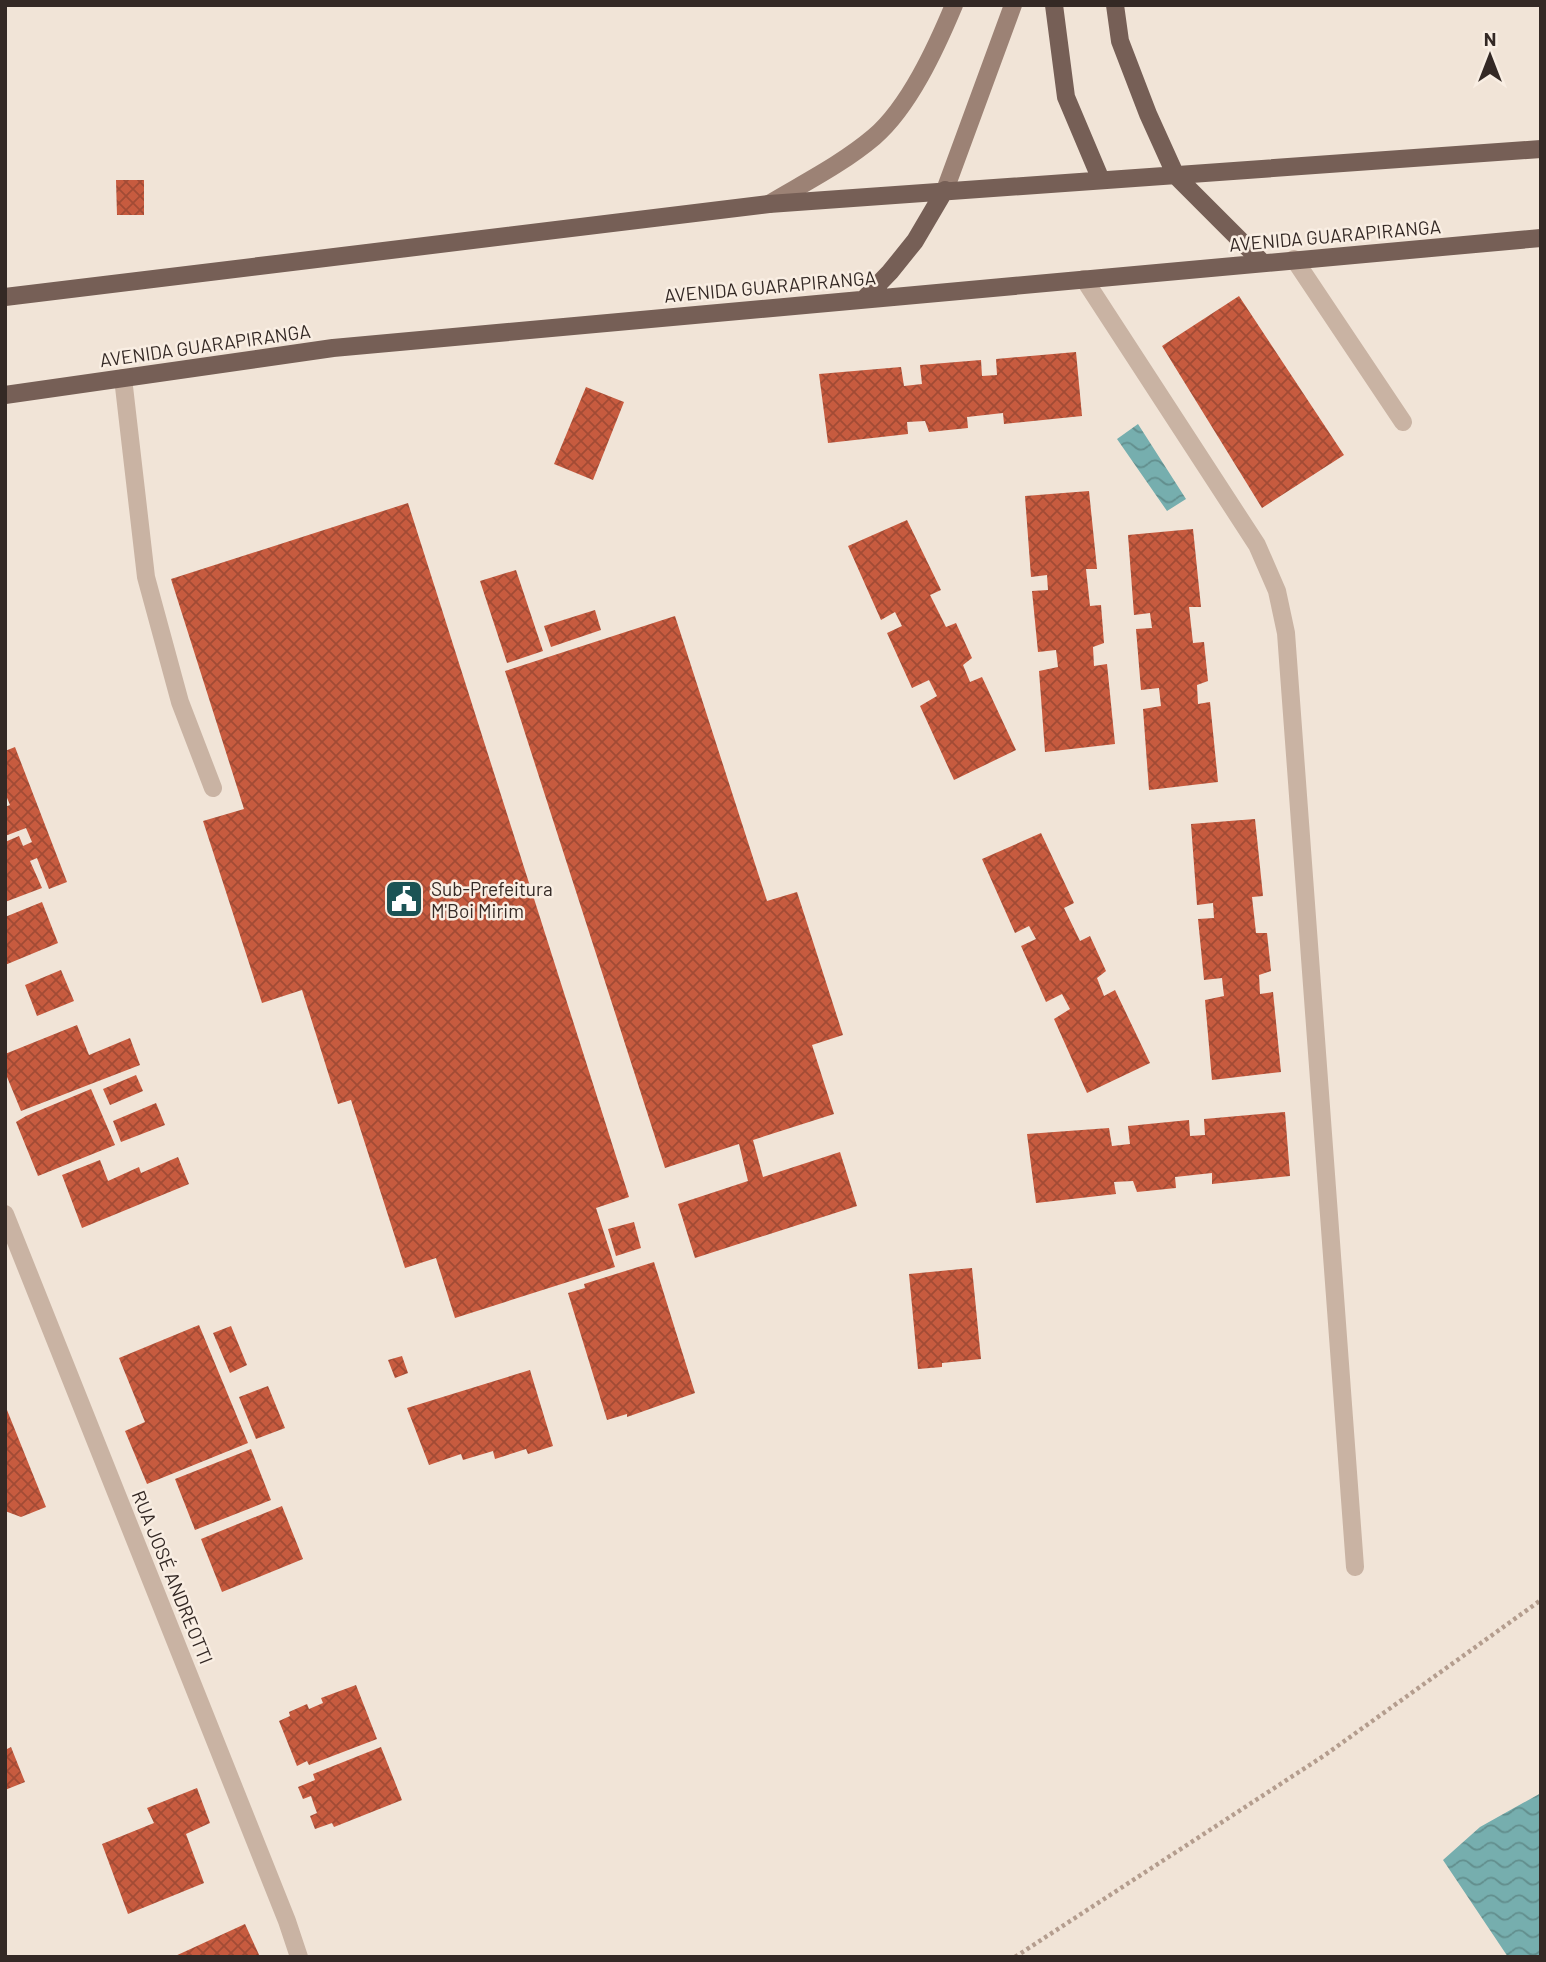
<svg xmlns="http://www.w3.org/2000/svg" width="1546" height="1962" font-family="Barlow,sans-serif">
<defs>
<pattern id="water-waves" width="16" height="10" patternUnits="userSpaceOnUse" patternTransform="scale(1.75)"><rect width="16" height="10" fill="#76aeae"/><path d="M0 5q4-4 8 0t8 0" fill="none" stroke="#628e8d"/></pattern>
<pattern id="building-cross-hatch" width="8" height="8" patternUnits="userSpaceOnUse" patternTransform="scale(1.75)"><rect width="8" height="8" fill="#c75b3f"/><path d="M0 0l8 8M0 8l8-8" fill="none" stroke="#a24b35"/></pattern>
</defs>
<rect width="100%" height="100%" fill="#f1e4d7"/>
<path fill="url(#water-waves)" d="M1138,424L1186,499L1167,511L1117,439Z
M1541,1793V1957H1508L1443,1860L1480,1827Z"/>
<path fill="url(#building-cross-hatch)" d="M116,180H144V215H117Z
M1239,296L1344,455L1262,508L1162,346Z
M1076,352L1082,416L1004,424L1003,413L967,417L968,428L929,432L925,421L907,422L908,434L828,443L819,374L901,367L904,386L922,384L920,365L981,360L982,376L997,375L996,359Z
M586,387L624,402L593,480L554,464Z
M1089,491L1097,569H1086L1090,606L1101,605L1104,643L1093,647L1094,666L1107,664L1115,744L1045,752L1039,671L1058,667L1056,650L1038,652L1032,591L1048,590L1047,575L1031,577L1025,496Z
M408,503L629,1197L596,1208L615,1267L455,1318L436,1258L405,1268L351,1100L338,1104L302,990L262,1003L203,821L244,809L171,579Z
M907,520L941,590L930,595L946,627L956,623L972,658L963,665L970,682L982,677L1016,750L954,780L920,706L937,696L929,680L912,688L887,633L902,626L895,612L881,620L848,546Z
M1193,529L1201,607H1189L1193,643L1204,642L1208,681L1197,685L1198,704L1210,702L1218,782L1149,790L1143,709L1161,706L1159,688L1141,690L1136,629L1152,628L1150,613L1134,615L1128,535Z
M516,570L543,651L507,663L480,581Z
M595,610L601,630L551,647L544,626Z
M675,616L767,901L797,892L843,1035L812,1045L834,1114L753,1140L763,1177L840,1152L857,1206L695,1258L678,1204L748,1181L739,1144L665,1168L505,671Z
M15,747L67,882L49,889L37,858L30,861L42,888L5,902V842L19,836L23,846L32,842L26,828L5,836V807L10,805L5,793V751Z
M1255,819L1263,896L1252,897L1256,933H1267L1271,971L1259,975L1260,994L1273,992L1281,1072L1212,1080L1205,1000L1224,996L1222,978L1204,980L1198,919L1214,918L1213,903L1197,905L1191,824Z
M1041,833L1074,903L1064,908L1080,941L1090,936L1106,971L1097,978L1104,996L1115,990L1150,1063L1087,1093L1054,1019L1070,1009L1062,994L1046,1002L1021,946L1036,939L1029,926L1015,933L982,859Z
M42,902L58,943L5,965V917Z
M61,970L74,1001L37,1016L25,985Z
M77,1025L89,1055L130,1038L140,1065L21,1111L5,1072V1054Z
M136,1075L143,1091L110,1105L103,1089Z
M91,1089L115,1145L38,1176L16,1122L26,1116Z
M156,1103L165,1125L121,1142L113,1121Z
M1285,1112L1290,1176L1212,1184V1173L1175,1177L1176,1188L1137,1192L1133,1181L1114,1182L1116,1194L1036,1203L1027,1134L1109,1128L1112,1146L1130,1144L1128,1126L1189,1120L1190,1136L1205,1135L1204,1119Z
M178,1157L189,1184L82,1228L62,1175L100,1160L108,1181L139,1167L141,1173Z
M634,1222L641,1248L616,1256L608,1229Z
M654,1262L695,1393L627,1417V1414L607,1420L568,1293L585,1288L584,1284Z
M972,1268L981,1359L942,1363V1367L918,1369L909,1274Z
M199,1325L248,1443L147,1484L125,1431L145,1422L119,1358Z
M231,1326L247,1365L230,1373L213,1333Z
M402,1356L408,1373L395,1378L388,1360Z
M530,1370L553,1446L528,1454L526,1449L495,1459L493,1451L463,1460L461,1454L429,1465L407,1408Z
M268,1386L285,1428L256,1439L239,1397Z
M5,1405L46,1507L21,1517L5,1511Z
M251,1449L271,1500L195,1530L175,1479Z
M282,1506L303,1559L222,1592L201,1539Z
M356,1685L377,1739L309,1765L307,1761L297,1766L279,1721L290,1716L289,1712L307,1704L309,1709L323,1703L321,1698Z
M11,1747L25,1782L5,1790V1750Z
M381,1747L402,1800L334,1827L332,1823L315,1829L310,1816L317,1813L314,1805L311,1796L303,1799L298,1787L315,1780L313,1774Z
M197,1788L210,1823L186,1834L204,1883L128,1914L102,1844L154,1823L147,1808Z
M245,1924L260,1957H173Z"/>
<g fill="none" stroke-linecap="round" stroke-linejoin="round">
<path stroke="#b49d8e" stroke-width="4.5" stroke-dasharray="3.5 3.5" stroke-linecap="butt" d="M1015,1957L1325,1755L1541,1600"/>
<path stroke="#c9b3a3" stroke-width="18" d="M1294,259L1403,422
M1084,279L1257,545L1277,591L1286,633L1355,1567
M123,378L146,577L180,702L213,788"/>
<path stroke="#c9b3a3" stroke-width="18" d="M5,1214L287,1921L299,1957"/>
<path stroke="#9c8275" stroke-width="18" d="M945,190L1013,5
M769,204C804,183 842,164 874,137C909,107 936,48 954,5"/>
<path stroke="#765f56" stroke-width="18" d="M1054,5L1066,97L1101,180
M1115,5L1120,41L1148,114L1176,176L1262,262
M5,297L769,204L1541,149
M864,299L890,272L915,241L945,190
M5,395L333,348L1541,238"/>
</g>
<defs>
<symbol id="civic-square" viewBox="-11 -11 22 22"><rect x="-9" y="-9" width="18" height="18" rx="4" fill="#1b5355" stroke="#f9eee3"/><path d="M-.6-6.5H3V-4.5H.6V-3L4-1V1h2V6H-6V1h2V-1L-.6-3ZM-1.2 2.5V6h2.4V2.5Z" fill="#fff"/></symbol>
</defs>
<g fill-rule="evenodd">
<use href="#civic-square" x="382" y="877" width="44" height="44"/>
</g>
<g text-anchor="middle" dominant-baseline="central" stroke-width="5" stroke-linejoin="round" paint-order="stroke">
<g font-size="19" fill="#342925" stroke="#f9eee3">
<text transform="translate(1335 235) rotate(-5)">AVENIDA GUARAPIRANGA</text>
<text transform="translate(770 286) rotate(-5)">AVENIDA GUARAPIRANGA</text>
<text transform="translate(205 345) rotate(-8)">AVENIDA GUARAPIRANGA</text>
<text transform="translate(173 1577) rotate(68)">RUA JOSÉ ANDREOTTI</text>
</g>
<g font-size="19" fill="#342925" stroke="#f9eee3" text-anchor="start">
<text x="431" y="888">Sub-Prefeitura<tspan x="431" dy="22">M'Boi Mirim</tspan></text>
</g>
</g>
<rect width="1546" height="1962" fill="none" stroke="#342925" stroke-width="14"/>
<g transform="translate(1490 56)" stroke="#f9eee3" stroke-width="5" paint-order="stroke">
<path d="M0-5L12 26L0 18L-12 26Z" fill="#342925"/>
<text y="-10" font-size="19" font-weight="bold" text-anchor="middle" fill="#342925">N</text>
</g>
</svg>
